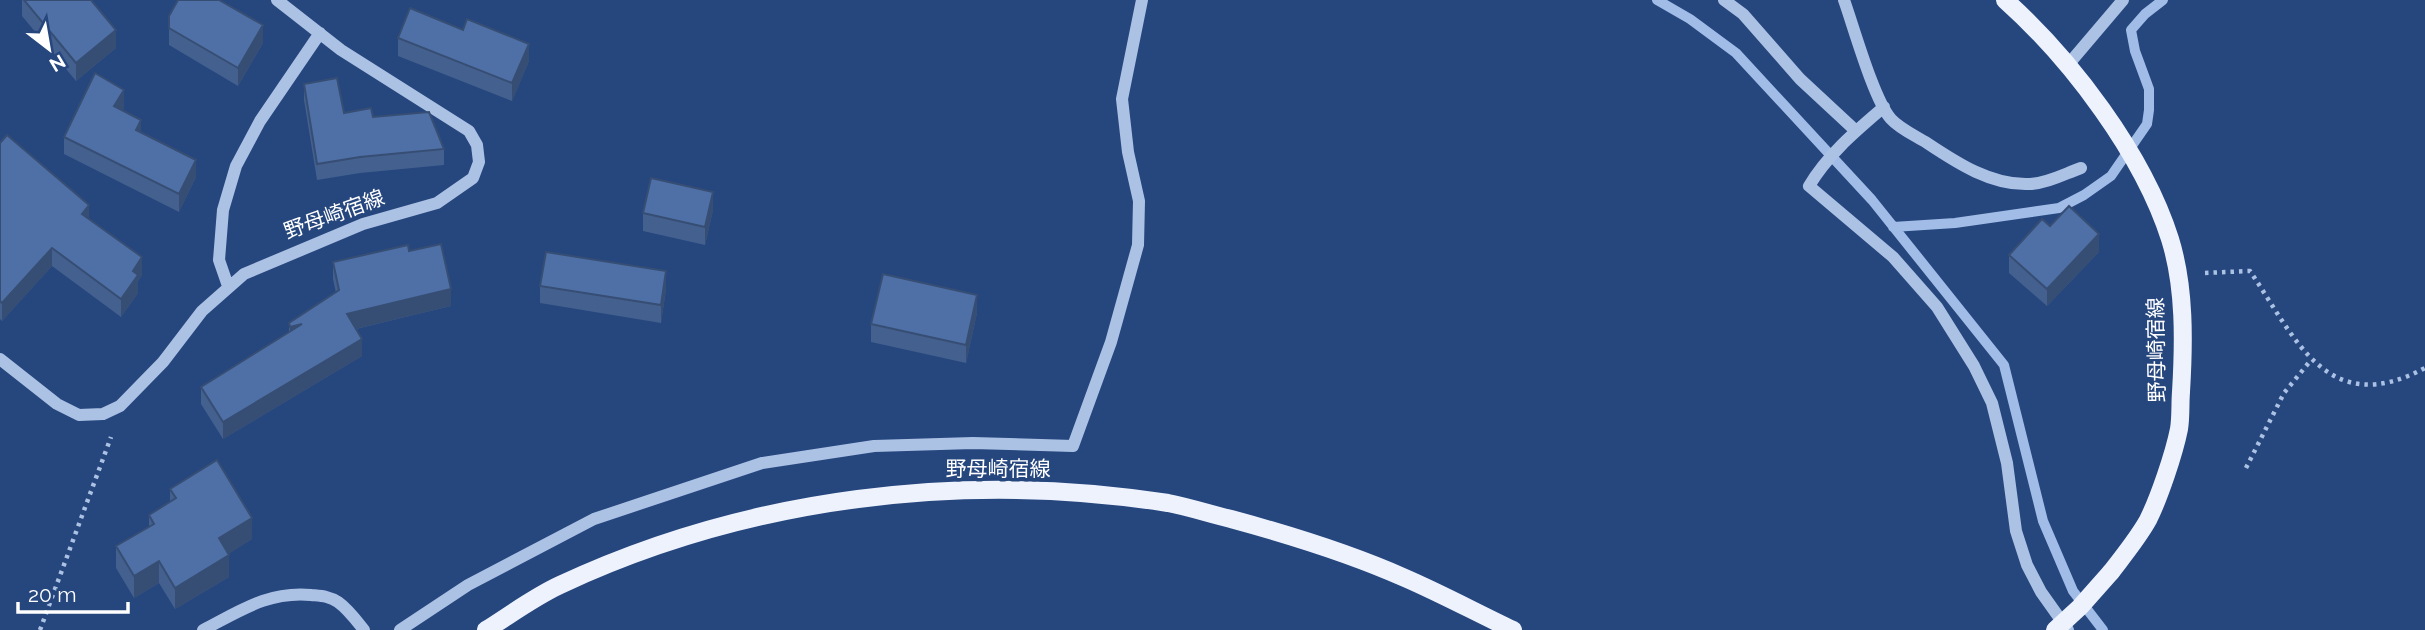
<svg xmlns="http://www.w3.org/2000/svg" width="2425" height="630" font-family="Raleway,'Noto Sans JP',sans-serif">
<rect width="100%" height="100%" fill="#26467e"/>
<g fill="none" stroke-linecap="round" stroke-linejoin="round">
<path stroke="#a1bce6" stroke-width="10" d="M1657,0L1690,19L1736,53L1872,200L2004,365L2043,521L2073,591L2103,630
M1893,227L1955,223L2059,208L2084,195L2111,176L2147,124L2149,110V89L2135,51L2131,30L2145,14L2163,0"/>
<path stroke="#acc2e5" stroke-width="4.5" stroke-dasharray="3.5 5" stroke-linecap="butt" d="M2205,273L2250,271C2296,339 2327,420 2425,368
M2246,468L2284,393L2311,360
M40,630L111,437"/>
<path stroke="#acc2e5" stroke-width="12" d="M1724,0L1743,14L1800,79L1856,131
M1844,0C1854,28 1874,100 1891,119C1900,129 1916,136 1927,143C1957,163 1992,186 2030,184C2048,183 2064,174 2081,168
M2067,66L2123,0
M1884,107C1856,131 1828,154 1809,186L1893,257L1937,307L1974,366L1992,403L2007,463L2016,531L2027,565L2041,592L2068,630
M228,286L219,260L223,210L236,166L260,121L320,33
M0,359L57,404L79,415L103,414L120,406L163,362L202,311L244,274L363,224L437,203L473,178L479,162L477,145L469,131L341,50L277,0
M203,630C240,611 268,591 311,595C321,596 329,596 338,602C348,609 356,620 364,630
M400,630L468,585L594,519L762,463L874,446L973,443L1073,446L1111,342L1138,245L1139,201L1128,152L1122,99L1142,0"/>
<path stroke="#edf2fd" stroke-width="18" d="M2005,0C2071,59 2143,154 2170,239C2185,287 2184,342 2181,392C2180,404 2181,417 2179,429C2174,454 2159,498 2148,520C2138,538 2124,555 2111,572
M486,630C510,615 534,597 560,585C748,497 964,471 1168,503C1189,507 1210,514 1231,519C1290,535 1349,553 1405,578C1442,594 1477,613 1513,630"/>
<path stroke="#edf2fd" stroke-width="18" d="M2055,630L2080,607L2111,572"/>
</g>
<path fill="#44608f" d="M22,0H91L116,48L76,81L22,16Z
M169,16L263,43L238,86L169,45Z
M398,38L529,61L512,101L398,56Z
M304,84L344,113L373,117L444,149V165L360,173L317,180L304,100Z
M124,108L122,110L141,133L196,177L179,212L64,154V137Z
M0,143L89,219L142,275L138,281V293L121,317L52,266L2,321L0,319Z
M713,210L705,245L643,231V213Z
M2050,226L2099,252L2047,306L2009,273V255Z
M409,251L451,306L356,329L362,356L223,439L201,404V387L289,333V323L336,293L333,279V262Z
M540,286L666,289L661,323L540,303Z
M977,313L966,363L871,342V324Z
M170,489L252,539L228,554L229,577L175,609L159,583L134,598L116,568V546L149,527V515L170,502Z"/>
<path fill="#374e74" d="M263,25V43L238,86V68Z
M116,30V48L76,81V63Z
M529,44V61L512,101V83Z
M124,90V108L114,124V106Z
M141,120V138L136,130Z
M196,160V177L179,212V194Z
M713,192V210L705,245V227Z
M89,205V223L82,214Z
M2099,234V252L2047,306V289Z
M52,248V266L2,321V303Z
M142,257V275L138,281V293L121,317V299L133,271Z
M666,271V289L661,323V305Z
M451,289V306L347,331V314Z
M977,295V313L966,363V345Z
M302,324L290,344V327Z
M362,339V356L223,439V422Z
M252,518V539L219,560V538Z
M229,555V577L175,609V588Z
M159,561V583L134,598V576Z"/>
<path fill="#4f70a6" stroke="#374e74" stroke-width="2" d="M24,0H91L116,30L76,63Z
M178,0H219L263,25L238,68L169,28V16Z
M410,8L463,30L467,19L529,44L512,83L398,38Z
M95,73L124,90L114,106L141,120L136,130L196,160L179,194L64,137Z
M337,78L344,113L371,108L373,117L429,112L444,149L360,157L317,164L304,84Z
M7,135L89,205L82,214L142,257L133,271L138,275L121,299L52,248L2,303L0,301V143Z
M651,178L713,192L705,227L643,213Z
M2069,206L2099,234L2047,289L2009,255L2042,219L2050,226Z
M441,244L451,289L347,314L362,339L223,422L201,387L302,324L290,327L289,323L339,290L333,262L408,245L409,251Z
M546,252L666,271L661,305L540,286Z
M883,274L977,295L966,345L871,324Z
M217,460L252,518L219,538L229,555L175,588L159,561L134,576L116,546L154,524L149,515L176,498L170,489Z"/>
<g text-anchor="middle" dominant-baseline="central" stroke-width="7" stroke-linejoin="round" paint-order="stroke">
<g font-size="21" fill="#fff" stroke="#26467e">
<text transform="translate(334 214) rotate(-20)">野母崎宿線</text>
<text transform="translate(2156 350) rotate(-91)">野母崎宿線</text>
<text x="998" y="468">野母崎宿線</text>
</g>
</g>
<g transform="translate(49 49) rotate(149)" stroke="#26467e" stroke-width="5" paint-order="stroke">
<path d="M0-5L12 26L0 18L-12 26Z" fill="#ffffff"/>
<text y="-10" font-size="19" font-weight="bold" text-anchor="middle" fill="#ffffff">N</text>
</g>
<path d="M18 602v10h110v-10" fill="none" stroke="#ffffff" stroke-width="3.5"/>
<text x="28" y="602" font-size="21" fill="#ffffff" stroke="#26467e" stroke-width="5" paint-order="stroke">20 m</text>
</svg>
